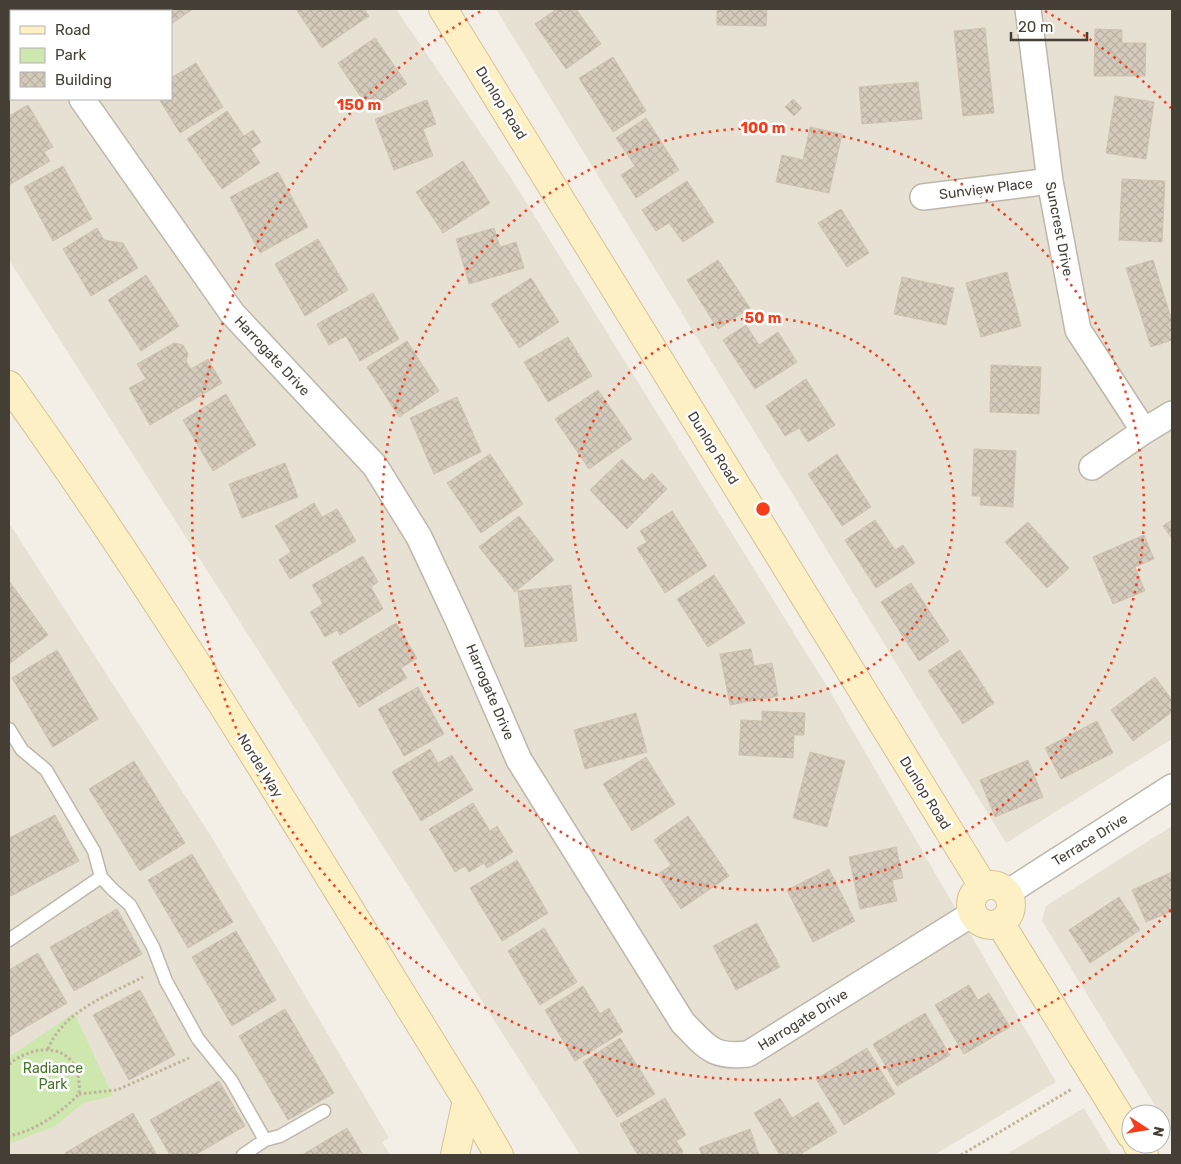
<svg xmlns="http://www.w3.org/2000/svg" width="1181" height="1164" font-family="Rubik,sans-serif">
<defs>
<pattern id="building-cross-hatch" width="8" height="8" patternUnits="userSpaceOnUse" patternTransform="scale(1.25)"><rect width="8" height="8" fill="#d4cbbc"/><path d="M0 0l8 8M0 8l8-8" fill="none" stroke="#b7afa2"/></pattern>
</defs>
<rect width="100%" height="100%" fill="#f3efe6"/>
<path fill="#e7e1d4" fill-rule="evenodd" d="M9,9H396L511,178L828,688L1056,1082L934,1155H580L9,260ZM11,11H171V99H11Z
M496,9H1172V739L1006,843Z
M9,523L211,836L389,1138L382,1142L390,1155H9Z
M1172,826V1133L1042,921L1046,906Z
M1084,1108L1112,1155H1005Z"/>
<path fill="#cde7af" d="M74,1013L113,1096L83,1103L55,1126L9,1144V1057Z"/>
<path fill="url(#building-cross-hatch)" stroke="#cfc3af" d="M110,9H137L138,11H106Z
M150,9H193L171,24V11H152Z
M296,9H364L369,16L322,48Z
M557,9H576L601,44L566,69L535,24Z
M717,9H767L766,26L717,25Z
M985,28L994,113L963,116L954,31Z
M1095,29L1122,30V43H1146L1145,76H1094Z
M375,38L407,84L369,109L338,63Z
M613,57L646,111L613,132L579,78Z
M196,63L223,107L180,133L159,99H171V78Z
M918,82L922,119L862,124L859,87Z
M1115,96L1154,102L1146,159L1106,153Z
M793,99L802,108L794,116L785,107Z
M427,100L436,124L423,129L433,156L394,170L375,119Z
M28,105L53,147L44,152L50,161L9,185V116Z
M227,111L244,136L253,130L261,142L251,149L260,163L222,189L187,139Z
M646,118L679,170L636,198L621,175L635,166L616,138Z
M810,127L842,134L829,193L776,182L782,155L803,160Z
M463,161L490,203L443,233L416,192Z
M63,166L92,219L53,241L24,187Z
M278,172L308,227L260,253L230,197Z
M1122,179L1165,181L1162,242L1119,240Z
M687,181L714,222L683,242L669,223L656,231L642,210Z
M841,209L869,253L847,267L818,223Z
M97,228L104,240L123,243L138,268L91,296L63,249Z
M494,228L500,247L516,242L524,268L469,284L456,239Z
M318,239L348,290L305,316L275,264Z
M718,260L750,308L718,329L687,280Z
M1153,260L1172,321V340L1151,347L1126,268Z
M1007,272L1021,326L981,337L966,283Z
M146,275L179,326L141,351L108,300Z
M902,277L954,288L946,325L894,314Z
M531,278L559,322L519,348L491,304Z
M373,293L399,339L360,361L346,336L329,345L317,324Z
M746,325L759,345L778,332L797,362L755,389L723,340Z
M568,337L592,376L548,402L524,362Z
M407,341L439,391L399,417L367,367Z
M174,343L183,345L188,354L186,361L191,369L208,359L222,383L150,425L129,388L146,379L137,364Z
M991,365L1041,367L1039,414L990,412Z
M806,379L835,425L808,442L799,428L785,436L766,406Z
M598,390L632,439L589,469L555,419Z
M226,394L256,445L213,471L183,420Z
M457,397L481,452L434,474L410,418Z
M974,449L1016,451L1013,507L980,505L981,496H972Z
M490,454L523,504L481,533L447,483Z
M837,454L871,507L842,526L808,474Z
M622,459L644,481L652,473L667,489L627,529L590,490Z
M285,463L298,497L242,518L229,484Z
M314,503L322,517L337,509L356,541L290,579L279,560L291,552L275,526Z
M672,511L707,566L665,593L637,548L647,542L640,531Z
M519,516L554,560L515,592L479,547Z
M875,520L895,550L903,545L915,563L876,588L845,540Z
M1172,520V539L1163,526Z
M1028,522L1069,568L1047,588L1005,542Z
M1144,535L1154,559L1135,567L1145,591L1113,604L1093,557Z
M363,556L378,582L371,587L383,609L340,635L337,630L325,637L310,612L323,604L312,585Z
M714,575L745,623L708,647L677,599Z
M9,581L48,635L9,664Z
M911,583L949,641L919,661L881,602Z
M571,585L577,641L525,647L518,591Z
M396,623L417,658L401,668L407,678L359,707L332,662Z
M751,649L754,666L772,663L778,696L730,705L720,654Z
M57,650L98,719L53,747L12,678Z
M960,650L994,703L963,724L928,671Z
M1155,677L1172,700V712L1133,741L1111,710Z
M418,687L444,734L404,756L378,709Z
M762,711L805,713L804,735H794L793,758L739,755L741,720L762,721Z
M636,713L647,752L585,769L574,730Z
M1097,721L1113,753L1061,779L1045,748Z
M430,749L438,763L452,755L473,790L421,821L392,772Z
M810,752L845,761L827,827L793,818Z
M646,757L675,804L632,831L603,784Z
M1028,760L1043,797L995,817L980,780Z
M134,761L185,843L140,871L89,789Z
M473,803L490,831L497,826L513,852L487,868L484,863L469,872L465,866L455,872L429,829Z
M55,815L79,861L11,896L9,891V838Z
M688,816L729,876L681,909L658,874L671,865L654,840Z
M896,847L903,878L892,880L897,901L860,909L849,857Z
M192,854L233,922L188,948L148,880Z
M517,860L548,913L502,941L470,888Z
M829,869L855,921L813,942L787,890Z
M1172,872V911L1146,922L1132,890Z
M1119,897L1140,930L1090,963L1069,930Z
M117,909L142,954L74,991L50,947Z
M757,923L780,967L736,990L713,946Z
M544,928L577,982L540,1005L508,951Z
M236,931L276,1000L232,1026L192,957Z
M38,953L67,1003L9,1037V970Z
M969,985L978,1000L989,993L1010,1027L964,1054L935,1005Z
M583,986L600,1014L609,1008L623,1032L575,1061L545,1010Z
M140,990L175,1055L129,1080L93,1015Z
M285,1009L334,1093L288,1120L239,1036Z
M925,1013L950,1055L897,1086L873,1044Z
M620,1038L655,1094L617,1117L583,1062Z
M867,1048L895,1094L844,1125L816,1079Z
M219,1081L245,1126L195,1155H170L150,1120Z
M665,1098L686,1135L676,1141L683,1151L681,1155H638L620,1124Z
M780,1098L792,1118L818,1102L837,1132L799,1155H780L754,1113Z
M133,1113L157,1155H66L65,1153Z
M347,1128L363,1155H302Z
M750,1129L759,1155H702L699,1148Z"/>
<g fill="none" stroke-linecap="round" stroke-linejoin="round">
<defs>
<path id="lane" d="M9,729L22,750L46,770L94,851L101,877L112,889L130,905L153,947L166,981L198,1039L231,1080L265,1140
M9,940L101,877
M243,1155L265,1140L280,1136L324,1111"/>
<path id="street" d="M38,9L39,11
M1028,9L1050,181L1078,330L1144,431L1172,414
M82,99L232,313L375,466L419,537L458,620L519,760L683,1023C707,1047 712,1058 748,1054L972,914
M923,197L1050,181
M1092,467L1144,431
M1007,893L1172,787"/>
<path id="secondary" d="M443,9L983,886
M9,385C174,615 318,860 467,1100L499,1155
M971 905a20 20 0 1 1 40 0a20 20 0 1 1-40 0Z
M1000,923L1131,1135
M1137,1144L1144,1155
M455,1155L467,1100"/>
</defs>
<use href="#lane" stroke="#beb7a9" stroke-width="15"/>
<use href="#street" stroke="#beb7a9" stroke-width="28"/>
<use href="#secondary" stroke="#d2c397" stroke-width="30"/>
<path stroke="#c0b39a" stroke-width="3" stroke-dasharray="2.5 2.5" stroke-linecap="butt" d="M48,1049C64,1010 109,995 143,977
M9,1064C41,1039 83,1046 79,1094C59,1114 37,1130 9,1136
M79,1094L117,1090L189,1058
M961,1155L1072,1089"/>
<use href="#lane" stroke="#fff" stroke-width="12"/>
<use href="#street" stroke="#fff" stroke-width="25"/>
<use href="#secondary" stroke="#fef0c5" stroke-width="28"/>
</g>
<g fill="none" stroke="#f73c19" stroke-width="2.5" stroke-dasharray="2.5 5">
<circle cx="763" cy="509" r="191"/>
<circle cx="763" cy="509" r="381"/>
<path d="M1171 910A572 572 0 1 1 481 11M1045 11A572 572 0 0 1 1171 108"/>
</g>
<g text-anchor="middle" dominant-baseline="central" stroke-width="5" stroke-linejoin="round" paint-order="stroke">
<g font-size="14" fill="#463f35" stroke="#fff">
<text transform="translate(501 103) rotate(58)">Dunlop Road</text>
<text transform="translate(986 189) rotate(-7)">Sunview Place</text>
<text transform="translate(1059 229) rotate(79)">Suncrest Drive</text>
<text transform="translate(272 356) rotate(47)">Harrogate Drive</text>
<text transform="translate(713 448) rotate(58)">Dunlop Road</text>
<text transform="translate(490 692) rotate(67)">Harrogate Drive</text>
<text transform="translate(260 766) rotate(58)">Nordel Way</text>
<text transform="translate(925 793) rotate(58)">Dunlop Road</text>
<text transform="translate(1090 840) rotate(-32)">Terrace Drive</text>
<text transform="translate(803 1020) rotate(-32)">Harrogate Drive</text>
</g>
<g font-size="14" fill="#46762a" stroke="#fff">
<text x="53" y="1068">Radiance<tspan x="53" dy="16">Park</tspan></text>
</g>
</g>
<circle cx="763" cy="509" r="8" fill="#f73c19" stroke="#fff" stroke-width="2.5"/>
<g font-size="15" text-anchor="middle" font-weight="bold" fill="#f73c19" stroke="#fff" stroke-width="5" stroke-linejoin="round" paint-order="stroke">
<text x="359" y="110">150 m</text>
<text x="763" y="133">100 m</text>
<text x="763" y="323">50 m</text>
</g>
<rect width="1181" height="1164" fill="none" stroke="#463f35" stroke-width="20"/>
<rect x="10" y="10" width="162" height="90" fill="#ffffff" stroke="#b5b2ae"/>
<rect x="20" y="26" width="25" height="8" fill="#fef0c5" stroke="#b5b2ae"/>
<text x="55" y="35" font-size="15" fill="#463f35">Road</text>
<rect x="20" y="48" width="25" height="15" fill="#cde7af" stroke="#b5b2ae"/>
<text x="55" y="60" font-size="15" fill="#463f35">Park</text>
<rect x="20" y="72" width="25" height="15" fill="url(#building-cross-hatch)" stroke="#b5b2ae"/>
<text x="55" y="85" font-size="15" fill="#463f35">Building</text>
<g transform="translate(1146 1129) rotate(102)"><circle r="24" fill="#ffffff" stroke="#b5b2ae"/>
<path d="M0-4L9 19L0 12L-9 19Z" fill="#f73c19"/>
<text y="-8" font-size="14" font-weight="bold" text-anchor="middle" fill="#463f35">N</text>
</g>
<path d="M1011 32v8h76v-8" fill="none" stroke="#463f35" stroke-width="2.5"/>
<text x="1018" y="32" font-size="15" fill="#463f35" stroke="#ffffff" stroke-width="4" paint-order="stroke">20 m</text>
</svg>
